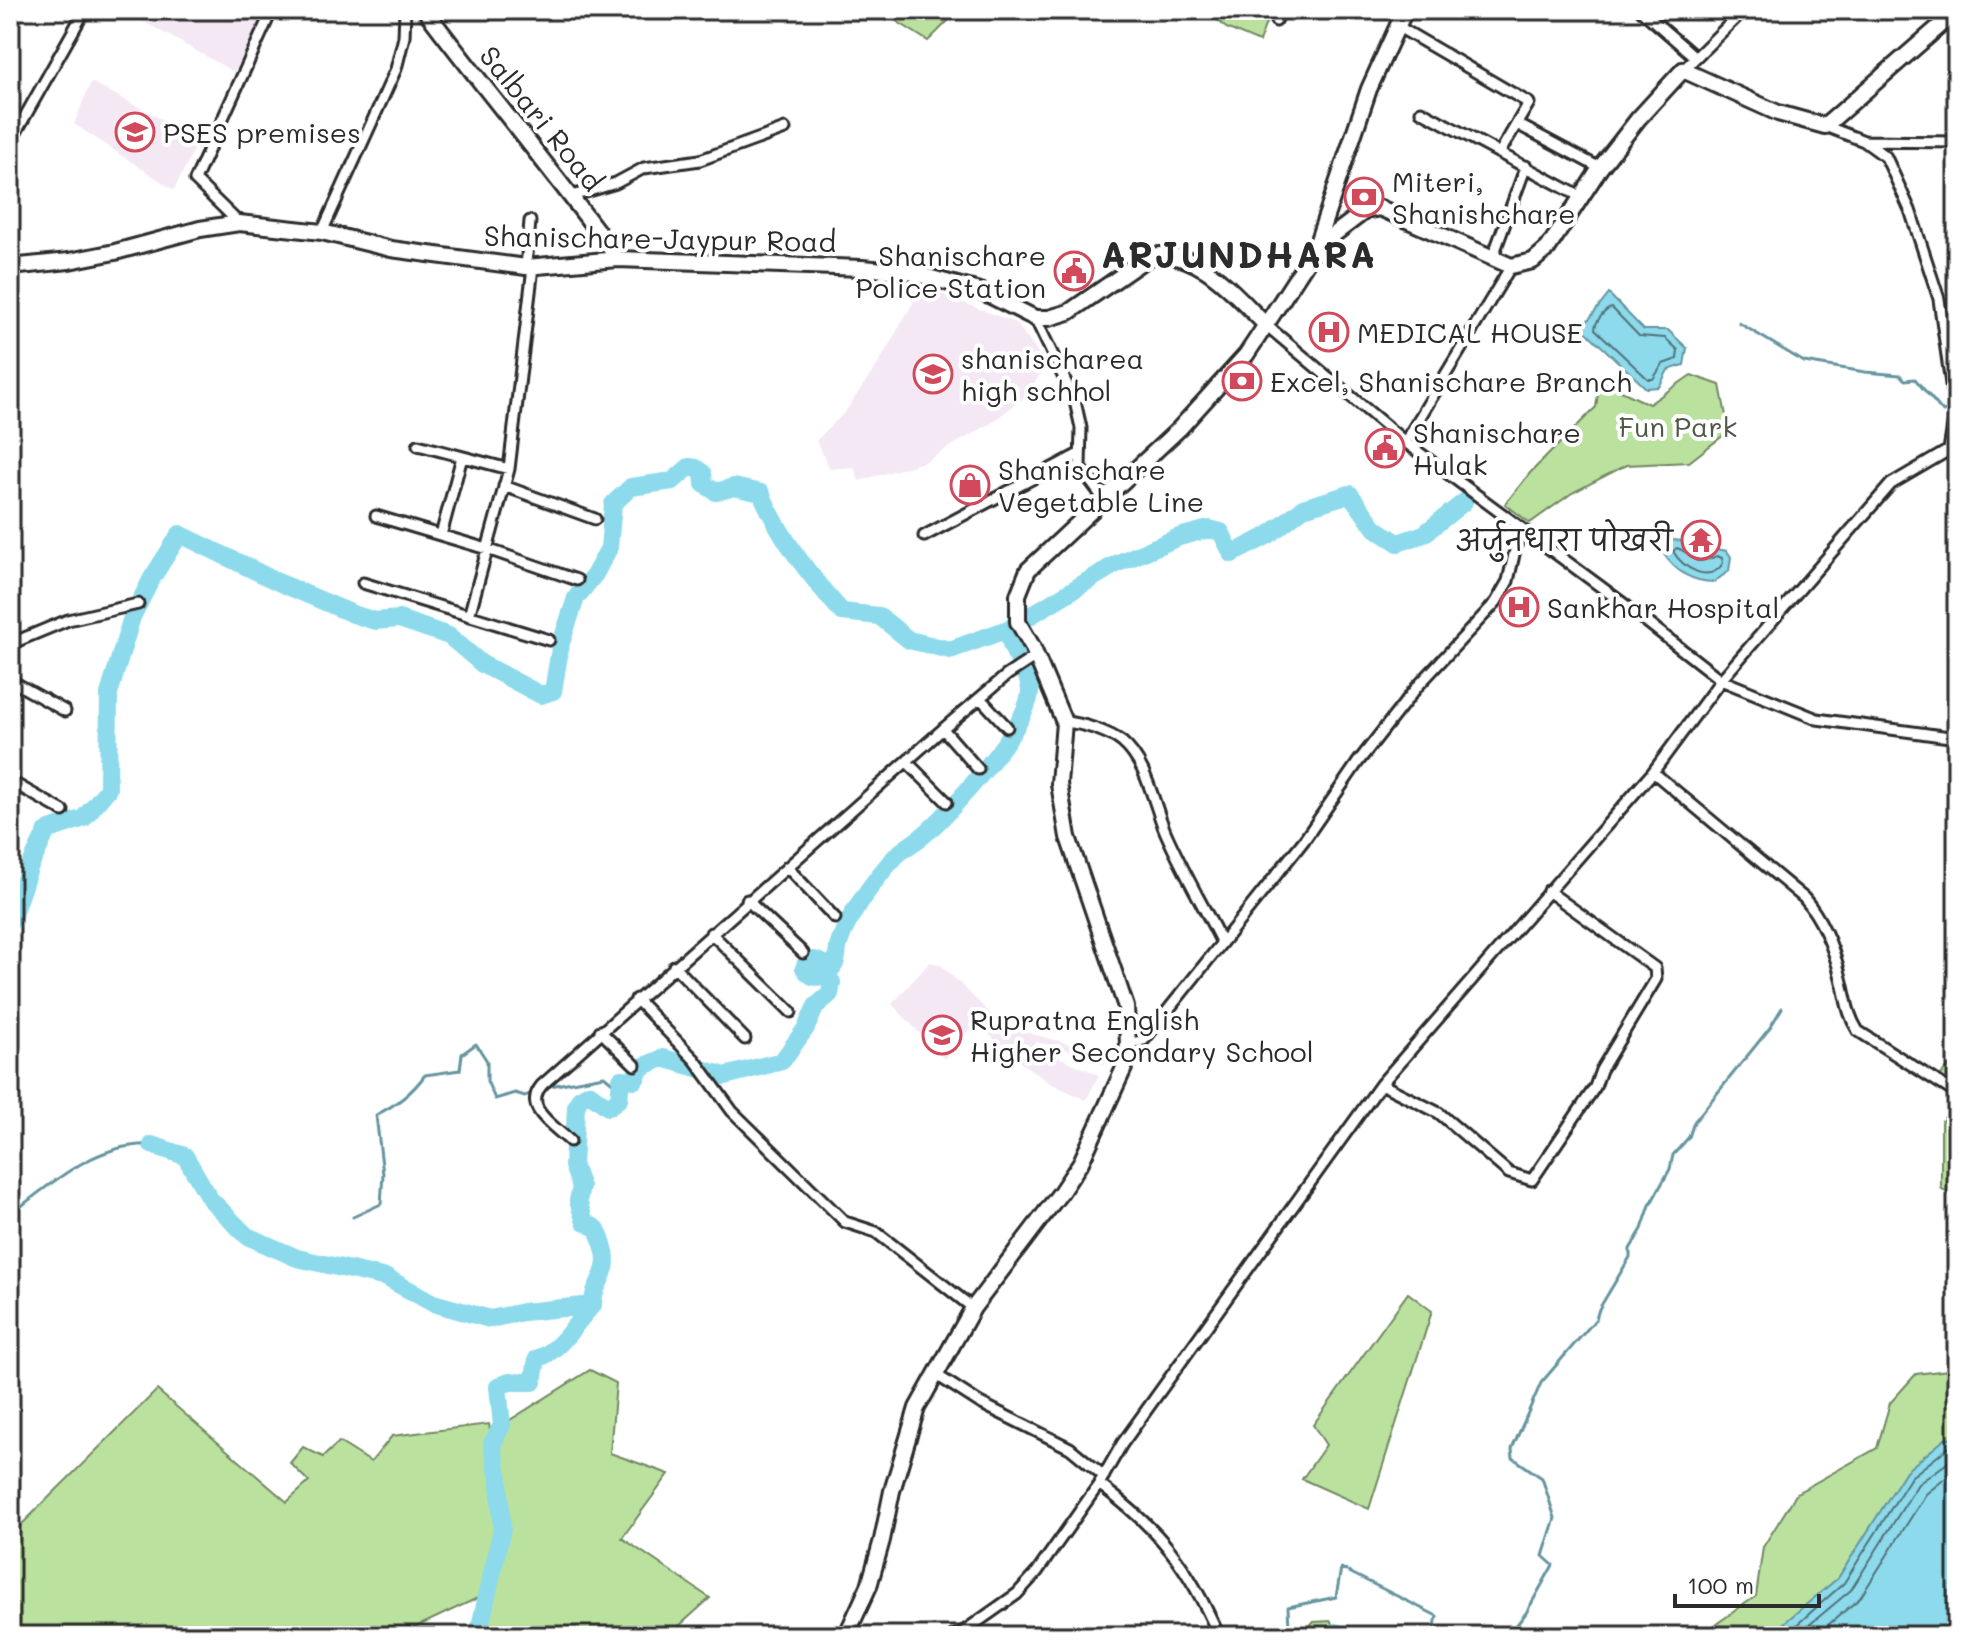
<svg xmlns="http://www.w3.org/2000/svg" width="1967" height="1646" font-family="Mali,'Playpen Sans Deva',sans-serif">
<rect width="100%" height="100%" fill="#fff"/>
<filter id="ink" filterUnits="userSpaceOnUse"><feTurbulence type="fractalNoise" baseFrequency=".0125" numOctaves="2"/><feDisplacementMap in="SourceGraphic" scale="16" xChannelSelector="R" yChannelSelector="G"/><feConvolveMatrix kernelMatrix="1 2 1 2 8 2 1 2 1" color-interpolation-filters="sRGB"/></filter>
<g filter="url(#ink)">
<path fill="#f4e8f5" d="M144,10H251L264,18L234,72L139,19Z
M91,82L199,139L174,190L74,124Z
M922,287L1016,323L1047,365L1023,398L993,422L924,462L859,481L854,467L830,469L816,441L845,412L878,364Z
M930,962L940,964L1003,1026L1080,1047L1107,1060L1104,1065L1067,1049L1036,1042L1033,1051L1056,1056L1099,1075L1086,1100L1050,1083L1011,1056L983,1028L973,1025L944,1059L892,1004Z"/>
<path fill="#bae29e" stroke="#728664" stroke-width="2" d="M879,10H951L948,21L928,41Z
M1207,10H1251L1267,20L1259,42L1226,28Z
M1691,375L1720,385L1729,431L1689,462L1626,465L1572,493L1530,523L1505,504L1530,473L1596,407L1600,381L1649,404Z
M1957,1058V1200L1941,1188V1122L1955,1104L1935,1081Z
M1408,1293L1432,1311L1369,1509L1302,1479L1326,1445L1313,1425Z
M1957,1369V1438L1820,1636H1706L1712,1627L1756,1596L1763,1547L1797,1493L1877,1448L1890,1403L1916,1374Z
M590,1370L616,1383L610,1453L669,1474L622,1538L710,1598L668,1636H478L488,1593L397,1636H46L30,1628L10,1630V1536L157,1390L287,1502L309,1482L290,1463L303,1447L323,1457L339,1442L371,1462L392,1436L489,1424L492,1443L502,1425Z
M1331,1621L1336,1636H1301L1313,1622Z"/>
<path fill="#8cdaeb" stroke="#65949e" stroke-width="2" d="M1609,294L1644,330H1668L1687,348L1684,365L1668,370L1659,387L1646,388L1582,328Z
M1672,540L1684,541L1699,554L1711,548L1727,551L1731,557L1729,571L1714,582C1692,582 1675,571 1663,553L1667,544Z
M1957,1438V1636H1775L1779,1627L1838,1578L1906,1471L1945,1439Z"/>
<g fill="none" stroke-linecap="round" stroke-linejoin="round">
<path stroke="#527178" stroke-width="2" d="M1612,308L1639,336L1665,338L1678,350L1677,359L1663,364L1653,379H1648L1595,329C1595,322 1605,309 1612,308Z
M1677,548C1700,556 1686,568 1717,556L1722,558L1723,563C1710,585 1682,568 1673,551Z
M1784,1636L1844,1583L1911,1477L1948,1448L1957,1446
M1796,1636L1851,1590L1918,1484L1957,1456
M1815,1636L1860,1598L1926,1494L1957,1469"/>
<path stroke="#65949e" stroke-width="3" d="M1812,15L1816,10
M1739,323L1804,362L1865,372L1900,375L1905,380L1915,379L1943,412L1954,407
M545,1087L604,1076L620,1089
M10,1215C51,1183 97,1142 152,1145
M353,1217L381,1204L383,1174L376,1115C397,1104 411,1094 425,1075L460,1070L462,1054L476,1044L487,1061V1081L495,1099L515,1093L525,1096L534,1092
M1280,1636L1289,1629L1288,1607L1336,1597L1341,1568L1437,1616L1433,1636
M1508,1636L1526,1613L1553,1565L1543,1556L1555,1518L1542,1478L1513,1458L1512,1449L1541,1383L1596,1319L1599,1309L1630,1257V1249L1642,1229L1650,1205L1670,1169L1673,1155L1689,1137L1694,1122L1769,1029L1782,1008"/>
<path stroke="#8cdaeb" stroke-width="18" d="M10,923L29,868L47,831L84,818L108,789L109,694L132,617L152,578L180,534L278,582L353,614L375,621L399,619L449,636L482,664L541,695L553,691L561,643L576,598L595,574L609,548L613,504L631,487L673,481L689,467L696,468L703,473L704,484L716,492L734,487L761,493C781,539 809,575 842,612L879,616L909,640L950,650L1008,629L1116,564L1179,537L1209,529L1221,532L1232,554L1269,535L1303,508L1350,494L1375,528L1398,543L1424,534L1464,502
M152,1145L185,1156L210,1199L247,1236L297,1258L387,1278L433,1303L490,1319L523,1312L593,1305
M478,1636L502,1529L499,1479L492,1444L502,1425L498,1387L509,1382H533L537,1359C563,1349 574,1323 593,1305C593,1291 598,1286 603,1274C610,1258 603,1244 597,1229L585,1222L578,1201L581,1187L573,1166L576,1107L580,1098L589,1093L608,1107L619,1099L621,1079L635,1080L642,1067L663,1058L725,1076L782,1061L806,1028L816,1006L830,994L832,982L825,976C815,978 810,977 804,968L806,963L814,960L833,967C839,959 836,953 839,944C847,917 876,877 896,856C904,848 916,842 925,834C952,811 1028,726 1030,692C1030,674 1018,662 1012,647C1010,641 1009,634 1008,629
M1326,1636L1335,1632L1347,1636"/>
<defs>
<path id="street" d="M1641,10L1695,57
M1276,21L1281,10
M1397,26L1529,103L1500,152
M1683,70L1744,10
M1421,111L1583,198
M1517,124L1600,168
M1864,141L1957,142
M10,143L85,10
M572,196L616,183L644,168L700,160L785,129
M239,223L195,180L272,10
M322,232L396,69L404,37L405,10
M1493,256L1526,166
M526,267L530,221
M1035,318L1075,401L1081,428L1080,467L1103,498
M1266,325L1405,442L1620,601L1721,680L1817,719L1957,738
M1405,442L1511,266
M418,445L509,469
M504,486L595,519
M376,516L487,549L577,580
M441,535L462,457
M924,536L1079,454
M363,583L549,640
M469,616L509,469L533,267
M10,644L68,620L138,604
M10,680L65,711
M981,699L1007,727
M1064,722C1081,723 1108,731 1122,742C1147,763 1153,802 1165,831C1181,868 1203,905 1221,941
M943,729L978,769
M907,762L947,802
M1653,772L1804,898C1823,920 1834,949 1841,978C1846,997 1847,1014 1858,1031L1957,1094
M10,781L63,811
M787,867L835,918
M747,900L803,953
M711,933L791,1012
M674,966L745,1039
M636,999L695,1060L732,1111L845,1222L876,1232L973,1308
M600,1031L635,1065
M1128,1044L1144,1040L1305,839L1358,762L1417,687L1496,602L1508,581L1520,528
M1381,1084L1439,1113L1509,1173L1532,1180L1595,1087L1601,1070L1656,979L1655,968L1548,891
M570,1141C553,1125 522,1108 542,1085L943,729L1007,675L1036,656
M935,1374L980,1403L1070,1448L1104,1476
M1099,1484C1160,1530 1188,1565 1219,1636
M952,1636L963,1632L1017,1594L1037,1572L1099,1484L1122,1444L1381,1084L1653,772L1721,680L1891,484L1949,450L1955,413L1939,299L1910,210L1886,157L1864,141L1825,126"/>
<path id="secondary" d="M425,10C488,94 556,174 618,259
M1316,248L1365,211L1380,208L1511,266L1533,261L1548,248L1600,168L1638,119L1683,70L1778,113L1825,126L1957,11
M10,267L69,261L115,252L200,229L239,223L322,232L391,249L526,267L618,259L862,268L909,272L983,292L1035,318H1049L1069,312L1150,256C1199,248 1235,295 1266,325
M846,1636L869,1586L882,1540L892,1491L917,1408L973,1308L1061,1192L1081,1162L1124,1068L1128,1044L1126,1007L1068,837L1059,784L1064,722L1032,646L1018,622V595L1028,570L1179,429L1246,355L1258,337L1315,249L1369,89L1405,10"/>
</defs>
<use href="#street" stroke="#2b2b2b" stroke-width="15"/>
<use href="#secondary" stroke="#2b2b2b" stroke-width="20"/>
<use href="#street" stroke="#fff" stroke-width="9"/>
<use href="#secondary" stroke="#fff" stroke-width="14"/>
</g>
</g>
<defs>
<symbol id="school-ring" viewBox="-11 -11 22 22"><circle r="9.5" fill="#fff" stroke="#d1495b" stroke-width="1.5"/><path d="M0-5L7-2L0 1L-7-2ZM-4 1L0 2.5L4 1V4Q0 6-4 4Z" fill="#d1495b"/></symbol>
<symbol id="bank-ring" viewBox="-11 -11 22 22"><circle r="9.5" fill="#fff" stroke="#d1495b" stroke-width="1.5"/><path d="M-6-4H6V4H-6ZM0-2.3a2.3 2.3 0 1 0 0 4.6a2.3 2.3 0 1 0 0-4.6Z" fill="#d1495b"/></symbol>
<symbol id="civic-ring" viewBox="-11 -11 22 22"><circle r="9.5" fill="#fff" stroke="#d1495b" stroke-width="1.5"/><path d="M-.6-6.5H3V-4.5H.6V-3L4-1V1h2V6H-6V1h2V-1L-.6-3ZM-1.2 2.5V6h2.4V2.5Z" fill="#d1495b"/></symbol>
<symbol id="hospital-ring" viewBox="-11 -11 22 22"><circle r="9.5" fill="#fff" stroke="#d1495b" stroke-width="1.5"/><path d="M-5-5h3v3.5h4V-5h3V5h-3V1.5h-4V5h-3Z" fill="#d1495b"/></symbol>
<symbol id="shop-ring" viewBox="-11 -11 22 22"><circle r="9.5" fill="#fff" stroke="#d1495b" stroke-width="1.5"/><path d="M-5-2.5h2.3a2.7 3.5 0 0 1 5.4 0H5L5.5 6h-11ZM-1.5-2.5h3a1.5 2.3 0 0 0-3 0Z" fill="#d1495b"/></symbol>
<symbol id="temple-ring" viewBox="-11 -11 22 22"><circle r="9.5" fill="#fff" stroke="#d1495b" stroke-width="1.5"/><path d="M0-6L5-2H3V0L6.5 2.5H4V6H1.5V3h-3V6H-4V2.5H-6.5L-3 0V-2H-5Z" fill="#d1495b"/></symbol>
</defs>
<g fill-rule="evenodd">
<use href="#school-ring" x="113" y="110" width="44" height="44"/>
<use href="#bank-ring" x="1342" y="175" width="44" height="44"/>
<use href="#civic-ring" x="1052" y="249" width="44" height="44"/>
<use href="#hospital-ring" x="1307" y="310" width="44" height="44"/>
<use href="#school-ring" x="911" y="352" width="44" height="44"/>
<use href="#bank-ring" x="1220" y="359" width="44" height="44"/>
<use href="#civic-ring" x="1363" y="426" width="44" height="44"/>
<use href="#shop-ring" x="948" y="463" width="44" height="44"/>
<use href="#temple-ring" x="1679" y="518" width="44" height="44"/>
<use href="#hospital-ring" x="1497" y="585" width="44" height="44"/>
<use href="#school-ring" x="920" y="1013" width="44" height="44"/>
</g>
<g text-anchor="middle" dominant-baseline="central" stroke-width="8" stroke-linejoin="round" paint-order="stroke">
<g font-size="28" fill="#2b2b2b" stroke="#fff">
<text transform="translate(542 118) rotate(51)">Salbari Road</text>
<text transform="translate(660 238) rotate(1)">Shanischare-Jaypur Road</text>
</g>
<g font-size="28" fill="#2b2b2b" stroke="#fff" text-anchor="start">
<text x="163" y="132">PSES premises</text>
<text x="1392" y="181">Miteri,<tspan x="1392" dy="32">Shanishchare</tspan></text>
<text x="1046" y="255" text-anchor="end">Shanischare<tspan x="1046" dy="32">Police Station</tspan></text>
<text x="1357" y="332">MEDICAL HOUSE</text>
<text x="961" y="358">shanischarea<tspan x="961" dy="32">high schhol</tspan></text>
<text x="1270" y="381">Excel, Shanischare Branch</text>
<text x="1413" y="432">Shanischare<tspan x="1413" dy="32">Hulak</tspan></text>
<text x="998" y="469">Shanischare<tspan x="998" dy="32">Vegetable Line</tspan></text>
<text x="1673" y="540" text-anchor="end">अर्जुनधारा पोखरी</text>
<text x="1547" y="607">Sankhar Hospital</text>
<text x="970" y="1019">Rupratna English<tspan x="970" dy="32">Higher Secondary School</tspan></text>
</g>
<g font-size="28" fill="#4f5948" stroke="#fff">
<text x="1678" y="426">Fun Park</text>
</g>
<g font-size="36" font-weight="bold" letter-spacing="2" fill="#2b2b2b" stroke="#fff">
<text x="1239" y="253">ARJUNDHARA</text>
</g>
</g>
<rect width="1967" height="1646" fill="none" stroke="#fff" stroke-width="40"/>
<rect x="20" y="20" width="1927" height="1606" fill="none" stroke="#2b2b2b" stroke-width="3" filter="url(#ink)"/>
<path d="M1675 1594v12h144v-12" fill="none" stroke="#2b2b2b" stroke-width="4"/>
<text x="1687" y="1594" font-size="24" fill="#2b2b2b" stroke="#ffffff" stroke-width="6" paint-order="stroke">100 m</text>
</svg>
